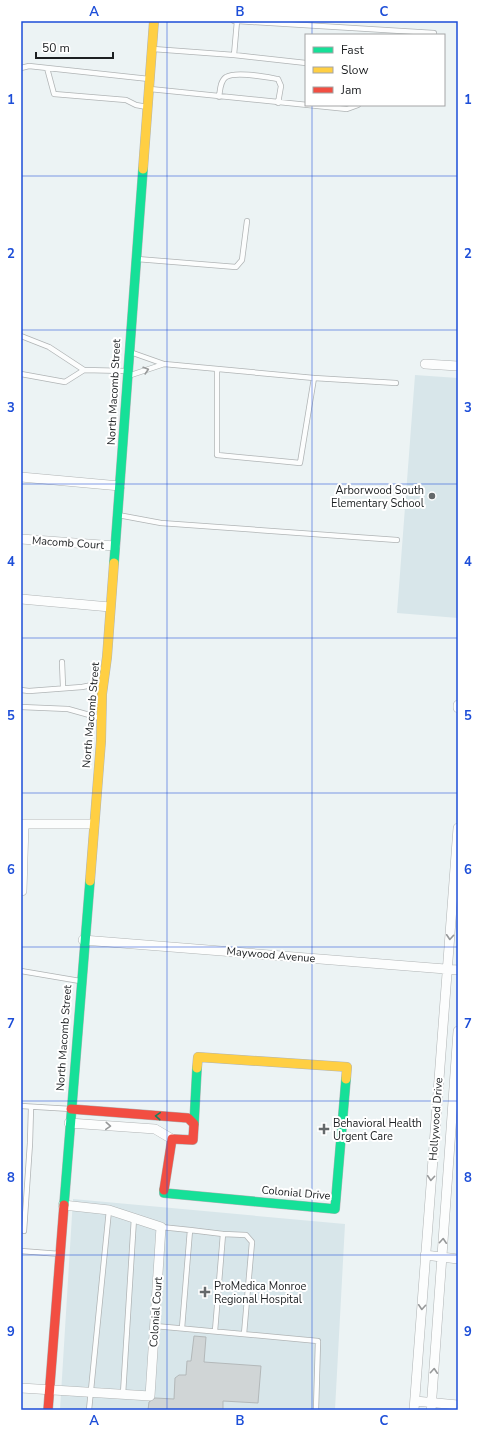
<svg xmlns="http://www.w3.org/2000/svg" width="479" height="1431" font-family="'Nunito Sans',sans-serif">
<rect width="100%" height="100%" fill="#ecf3f4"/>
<path fill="#d8e6ea" d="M415,375L458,378V618L397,613Z
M73,1199L345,1224L335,1410H60Z"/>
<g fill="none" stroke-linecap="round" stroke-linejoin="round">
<path stroke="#90d4ec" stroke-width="3" d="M21,22L23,21"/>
</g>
<path fill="#d0d5d6" stroke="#b3b8b9" d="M194,1336L206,1337L204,1362L261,1366L258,1403L223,1401V1410H148L149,1402L155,1398L174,1399L175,1378L179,1375H186L187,1361H191Z"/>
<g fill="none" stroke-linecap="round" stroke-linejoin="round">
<defs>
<path id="lane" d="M237,21L434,33V35
M153,49L234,55L237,21H234
M234,55L306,63
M21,68L29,66L149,79
M47,68L54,94L126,100L136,105L147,107
M150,89L347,109L358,105
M219,97C220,91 220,81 226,77C236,71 266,77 278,79L281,86L278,103
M137,259L236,267L242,260L247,221
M21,336L49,347L84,370L126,371
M130,352L164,364L314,378L300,463L217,455V370
M21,374L65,382L84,370
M128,376L164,364
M314,378L396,383
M118,515L161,523L397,540
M62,662L63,687
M21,690L29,691L82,687L102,683
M21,707L68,709L100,718
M21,971L80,981
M21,1106L71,1109
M161,1227L190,1230
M24,1231L30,1143L31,1107
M223,1234L246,1235L252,1242L244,1334
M21,1251L60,1254
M155,1326L318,1341L316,1410
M182,1328L190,1230L223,1234L215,1331
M123,1394L134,1218
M89,1410L109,1210"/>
<path id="street" d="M425,364L458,366
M21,477L120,486
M21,539L115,546
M21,599L110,607
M458,705V708
M21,824H94
M22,891L24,824
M83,940L458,970
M69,1123L155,1129L172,1139
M425,1255L458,1259
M21,1388L150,1396L161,1227L109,1210L63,1205
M415,1401L458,1405
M414,1410L458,828
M431,1410L458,1031"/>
<path id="fast" d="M114,563L143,169
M194,1124L197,1068
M164,1190V1193L335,1209L346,1079
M64,1205L90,881"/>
<path id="slow" d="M143,169L154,21
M90,881L101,741L102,694L107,657L114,563
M197,1068L198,1057L347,1067L346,1079"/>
<path id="jam" d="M71,1109L188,1118L194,1124L193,1140L172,1139L164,1190
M48,1410L64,1205"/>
</defs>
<use href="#lane" stroke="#b0b4b5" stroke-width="6"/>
<use href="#street" stroke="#b0b4b5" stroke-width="10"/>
<use href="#fast" stroke="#b0b4b5" stroke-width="10"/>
<use href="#slow" stroke="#b0b4b5" stroke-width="10"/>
<use href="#jam" stroke="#b0b4b5" stroke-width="10"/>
<use href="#lane" stroke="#fcfdfd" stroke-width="4.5"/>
<use href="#street" stroke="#fcfdfd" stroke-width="9"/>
<use href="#fast" stroke="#16e098" stroke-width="9"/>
<use href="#slow" stroke="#ffcf43" stroke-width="9"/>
<use href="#jam" stroke="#f24e42" stroke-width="9"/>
</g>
<defs><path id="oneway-chevron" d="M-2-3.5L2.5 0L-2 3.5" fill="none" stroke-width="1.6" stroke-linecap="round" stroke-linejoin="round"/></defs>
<g stroke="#97999a">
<use href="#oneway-chevron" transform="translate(146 370) rotate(-17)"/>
<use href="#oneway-chevron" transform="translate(450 937) rotate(94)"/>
<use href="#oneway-chevron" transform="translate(108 1126) rotate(4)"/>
<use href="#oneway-chevron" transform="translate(431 1178) rotate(94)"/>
<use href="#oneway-chevron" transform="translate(443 1241) rotate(-86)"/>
<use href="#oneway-chevron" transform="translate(422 1307) rotate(94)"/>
<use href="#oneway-chevron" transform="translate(434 1371) rotate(-86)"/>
</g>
<use stroke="#19805c" href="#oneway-chevron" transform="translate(158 1116) rotate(-176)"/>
<path fill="none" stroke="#1d4ed8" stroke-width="1" stroke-opacity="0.55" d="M167,21V1410M312,21V35M312,105V1410M21,176H458M21,330H458M21,484H458M21,638H458M21,793H458M21,947H458M21,1101H458M21,1255H458"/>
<g fill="#65696b" stroke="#fff" stroke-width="1.5">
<circle cx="432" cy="496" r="4"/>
<path d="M322 1123h4v4h4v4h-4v4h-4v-4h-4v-4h4z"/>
<path d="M203 1286h4v4h4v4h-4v4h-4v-4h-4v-4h4z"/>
</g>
<g text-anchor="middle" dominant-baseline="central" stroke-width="4" stroke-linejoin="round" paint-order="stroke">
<g font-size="11" fill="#1c1f21" stroke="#fff">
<text transform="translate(114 392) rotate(-87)">North Macomb Street</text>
<text transform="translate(68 543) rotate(4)">Macomb Court</text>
<text transform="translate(91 715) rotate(-85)">North Macomb Street</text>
<text transform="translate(271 955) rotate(5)">Maywood Avenue</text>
<text transform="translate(64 1038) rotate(-86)">North Macomb Street</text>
<text transform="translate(436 1119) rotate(-86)">Hollywood Drive</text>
<text transform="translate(296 1193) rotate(5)">Colonial Drive</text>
<text transform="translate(156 1312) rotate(-86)">Colonial Court</text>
</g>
<g font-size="11" fill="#1c1f21" stroke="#fff" text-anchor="start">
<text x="424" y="490" text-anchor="end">Arborwood South<tspan x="424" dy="13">Elementary School</tspan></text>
<text x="333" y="1123">Behavioral Health<tspan x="333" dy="13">Urgent Care</tspan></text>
<text x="214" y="1286">ProMedica Monroe<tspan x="214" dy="13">Regional Hospital</tspan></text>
</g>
</g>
<rect width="479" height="1431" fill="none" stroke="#ffffff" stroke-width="44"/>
<rect x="305" y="34" width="140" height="72" fill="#ffffff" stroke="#a4a5a6"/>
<rect x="313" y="47" width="20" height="6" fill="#16e098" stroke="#a4a5a6"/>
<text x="341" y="54" font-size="12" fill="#1c1f21">Fast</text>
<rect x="313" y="67" width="20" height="6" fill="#ffcf43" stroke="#a4a5a6"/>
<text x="341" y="74" font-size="12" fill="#1c1f21">Slow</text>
<rect x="313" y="87" width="20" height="6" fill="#f24e42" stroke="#a4a5a6"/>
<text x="341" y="94" font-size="12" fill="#1c1f21">Jam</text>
<path d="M36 52v6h77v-6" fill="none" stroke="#1c1f21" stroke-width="2"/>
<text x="42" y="52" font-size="12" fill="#1c1f21" stroke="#ffffff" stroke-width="3" paint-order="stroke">50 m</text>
<rect x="22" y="22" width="435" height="1387" fill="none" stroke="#1d4ed8" stroke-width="1.5"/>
<g font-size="13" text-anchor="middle" font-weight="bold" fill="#1d4ed8">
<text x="94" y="16">A</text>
<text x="240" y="16">B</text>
<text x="384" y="16">C</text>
<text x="11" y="104">1</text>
<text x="468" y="104">1</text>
<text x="11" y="258">2</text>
<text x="468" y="258">2</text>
<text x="11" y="412">3</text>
<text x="468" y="412">3</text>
<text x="11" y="566">4</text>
<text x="468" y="566">4</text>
<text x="11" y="720">5</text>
<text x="468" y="720">5</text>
<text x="11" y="874">6</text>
<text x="468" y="874">6</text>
<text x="11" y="1028">7</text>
<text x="468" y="1028">7</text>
<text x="11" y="1182">8</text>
<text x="468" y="1182">8</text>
<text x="11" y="1336">9</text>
<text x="468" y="1336">9</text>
<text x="94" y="1425">A</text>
<text x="240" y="1425">B</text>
<text x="384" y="1425">C</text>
</g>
</svg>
